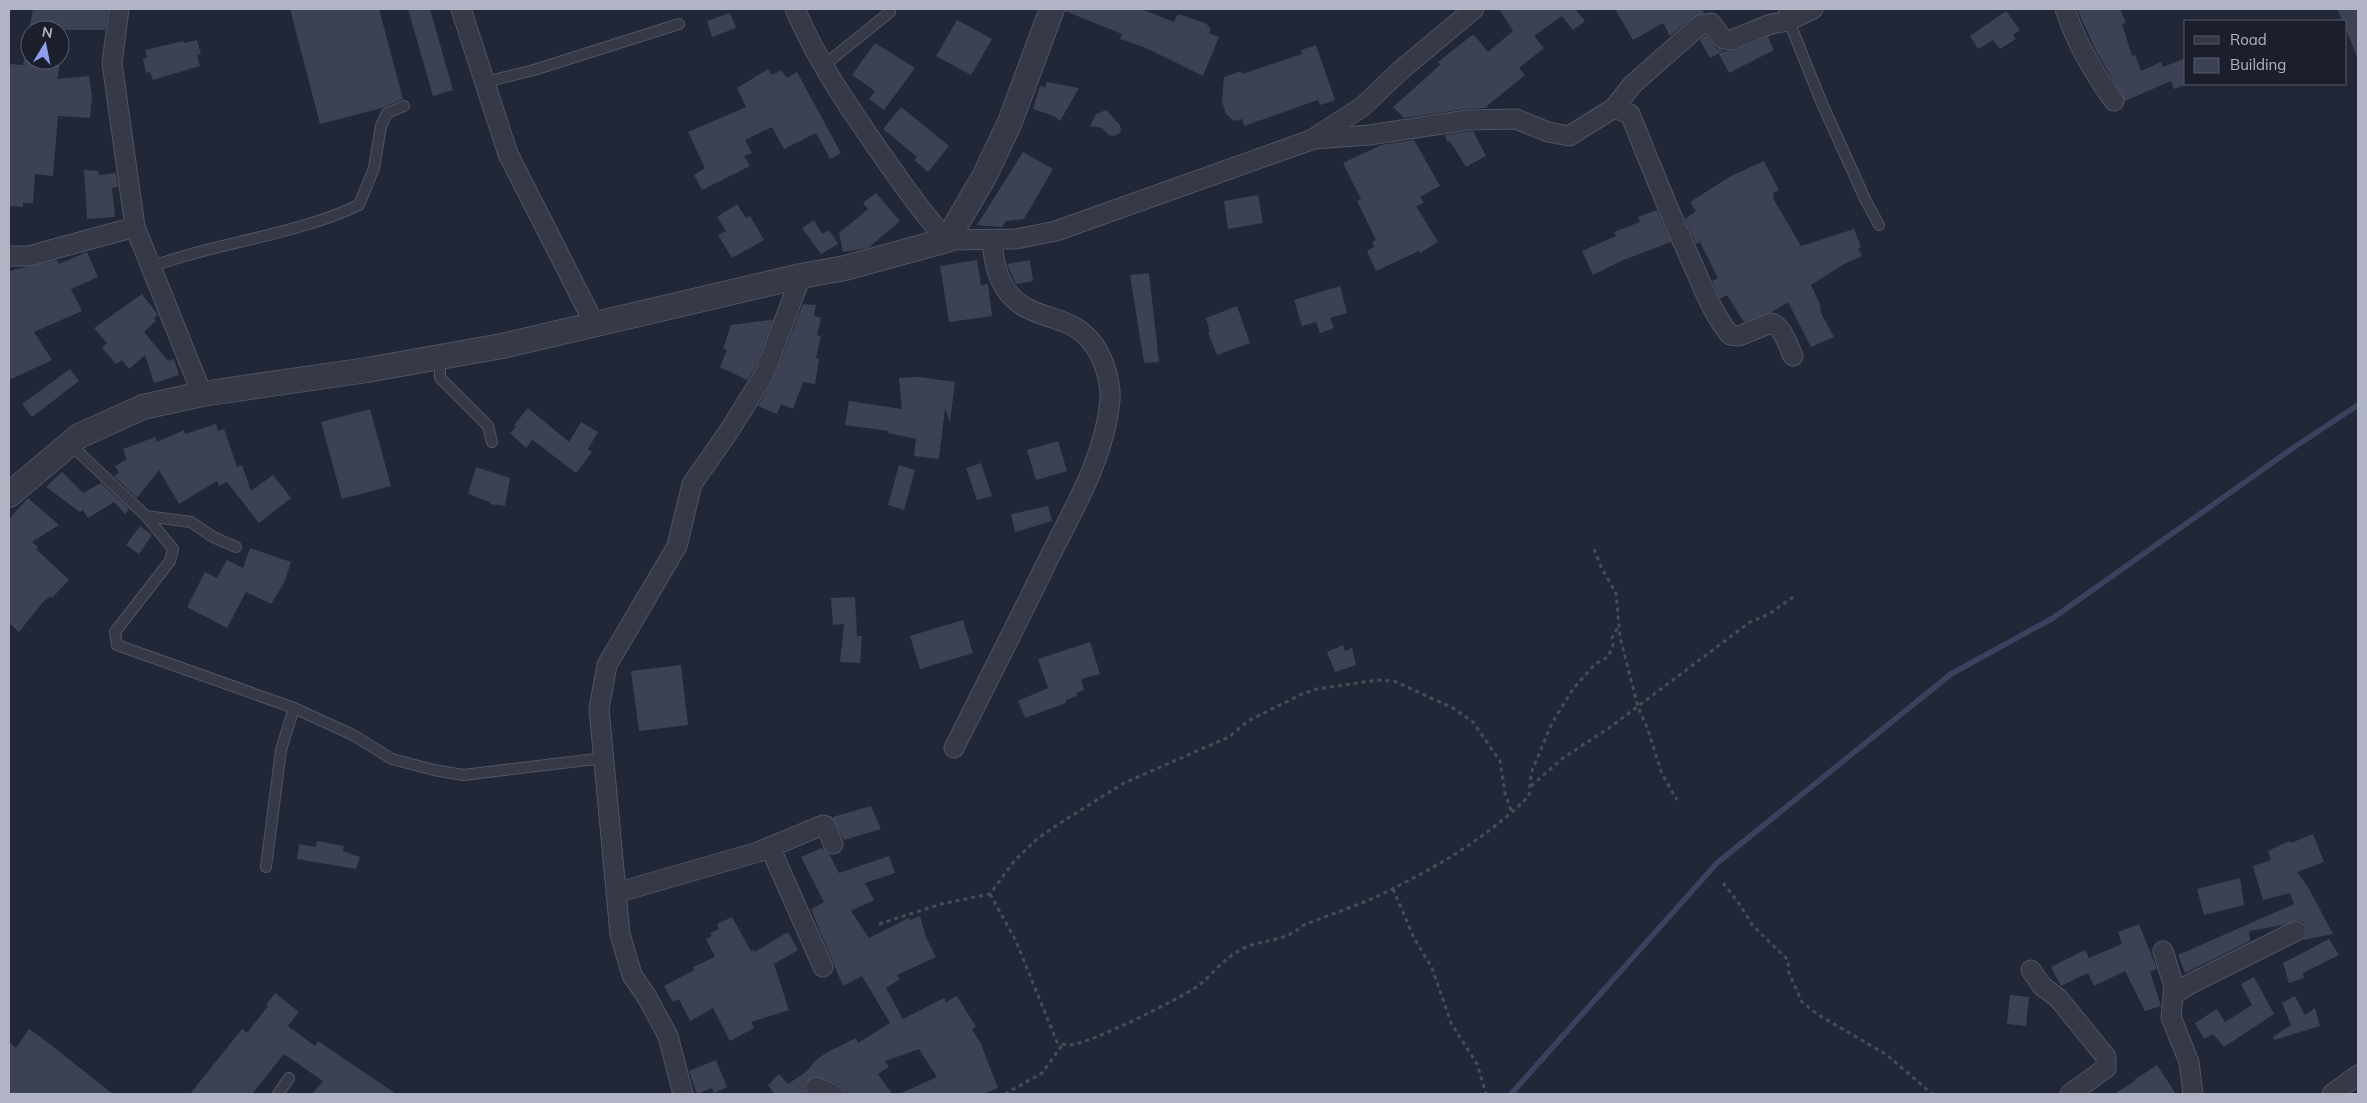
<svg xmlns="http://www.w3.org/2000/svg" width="2367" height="1103" font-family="Mulish,sans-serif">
<rect width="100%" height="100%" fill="#222737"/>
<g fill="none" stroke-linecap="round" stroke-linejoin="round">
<path stroke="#39425f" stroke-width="5.5" d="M1511,1094L1717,863L1951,674L2053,618L2293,448L2358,405"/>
</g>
<path fill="#3c4254" d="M33,9H108L105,30H29Z
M290,9H379L403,99L382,108L320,124Z
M408,9H430L453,90L433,96Z
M1065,9H1141L1174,22L1178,14L1208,24L1207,26L1211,28L1209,33L1219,37L1203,76L1146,48L1120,39L1122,34L1065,11Z
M1499,9H1575L1585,21L1573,30L1562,16L1534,36L1544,48L1519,68L1525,75L1487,106L1486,108L1466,109L1404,118L1393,107L1440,65L1438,62L1471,36L1474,35L1488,52L1513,31Z
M1615,9H1702L1704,13L1693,17L1670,36L1663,23L1633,40Z
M2077,9H2120L2126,23L2122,24L2132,56L2135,55L2141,71L2161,62L2163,67L2186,58V85L2174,89L2171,81L2125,101L2096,51Z
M2337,9H2358V59L2346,30V21H2342Z
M2006,11L2020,30L2013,35L2016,39L2000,49L1993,40L1978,49L1970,36Z
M730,13L736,28L712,37L707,21Z
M957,20L992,39L971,75L936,56Z
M1706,35L1717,49L1724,51L1710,58L1700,40Z
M1768,37L1774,50L1729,73L1719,54L1726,51L1736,50Z
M197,40L201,54L197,55L200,66L153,80L150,72L146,73L143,59L147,57L145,50L183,41L184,43Z
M875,43L915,68L884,110L869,99L875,91L852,75Z
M1316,45L1335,100L1320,105L1318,100L1244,126L1242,119L1234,121L1226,114L1222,101L1224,77L1241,71L1242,74L1302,54L1301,50Z
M24,59L60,65L57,79L89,76L92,96L90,118L58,116L53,176L35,174L33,203H23V207L9,206V64L23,65Z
M768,69L772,75L781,70L787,78L797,72L841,153L830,159L816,133L784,149L772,127L745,140L752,153L744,156L750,166L702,190L694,175L705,168L688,132L746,107L737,88Z
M1047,82L1079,88L1060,121L1054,116L1033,109L1040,86L1045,87Z
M901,107L949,146L928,172L914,160L917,157L883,129Z
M1106,110L1120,125L1121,132L1114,136L1109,135L1102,128L1090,126L1096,114Z
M1473,131L1486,156L1466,167L1450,141L1447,142L1445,135Z
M1414,140L1440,186L1420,197L1424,203L1416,206L1438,242L1420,253L1419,251L1376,271L1367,251L1374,247L1372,242L1376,240L1357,201L1361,199L1343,163L1381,145Z
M1023,152L1053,169L1024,219L1006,221L1002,227L977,225Z
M1764,161L1779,190L1773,193L1774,200L1801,246L1854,229L1861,247L1858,249L1862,256L1844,264L1811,285L1820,304L1821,313L1834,337L1811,347L1788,302L1772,312L1744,322L1727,295L1720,299L1712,281L1718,278L1700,242L1696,244L1685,219L1696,211L1690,202L1731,176Z
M84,170L99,171V175L116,173L118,187L112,188L115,217L87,219Z
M876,193L900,221L868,248L843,252L839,233L868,209L863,203Z
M1258,195L1263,223L1228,229L1224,201Z
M737,204L746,218L750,216L764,240L732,258L718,235L726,231L717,217Z
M1657,210L1671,242L1621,261L1593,275L1582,251L1616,236L1614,232L1640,222L1638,217Z
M814,220L822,234L829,230L838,244L821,254L802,228Z
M87,252L98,277L71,289L82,311L34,332L52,360L9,380V271L57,260L59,264Z
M977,260L981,285L988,284L992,316L949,322L940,266Z
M1030,260L1033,281L1016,284L1007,264Z
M1149,273L1159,362L1144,363L1130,275Z
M1340,286L1347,313L1330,318L1334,328L1320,333L1316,322L1302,326L1294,300Z
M142,294L158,315L154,318L156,321L144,332L168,361L174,359L179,375L154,383L145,355L129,369L122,360L116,364L102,348L107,343L94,328Z
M803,304L816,305L814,316L821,318L817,335L821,336L816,358L819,359L815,384L803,382L793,409L781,404L777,414L758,406L774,379Z
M1237,306L1250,343L1217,355L1208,332H1210L1206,318Z
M770,320H773L754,370L747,380L720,367L727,350L723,349L731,325Z
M70,369L79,381L32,417L22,404Z
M919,377L955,382L950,422L945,408L939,459L914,456L916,439L888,433L889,431L845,425L849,401L902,409L899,378Z
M528,408L569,442L581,422L598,432L588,449L592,452L576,473L534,441L532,440L526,448L510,433L516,427L514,425Z
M370,409L391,486L342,499L321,422Z
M216,424L218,431L224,429L237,467L242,465L251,491L273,475L291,498L259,523L227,482L219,486L217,481L179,504L159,470L137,498L114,476L119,473L115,466L127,459L123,449L155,437L157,442L184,430L185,434Z
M1058,441L1067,471L1036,480L1027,450Z
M981,463L992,496L977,500L966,468Z
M899,465L915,470L904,510L888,505Z
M476,467L510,478L505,506L490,504V502L468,494Z
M62,472L83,493L101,483L129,509L125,514L114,502L88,518L83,510L80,512L46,487Z
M28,498L59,525L32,542L38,547L36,549L69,580L52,598L51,596L44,601L19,632L9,623V519Z
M1048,506L1052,521L1015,532L1011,514Z
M140,526L152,535L139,554L126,545Z
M250,548L291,562L284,583L271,604L246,592L227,628L187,607L205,572L217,578L227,560L243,568Z
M855,597L857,636H862L860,663L840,662L844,624L833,625L831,598Z
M963,620L973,653L920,669L910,636Z
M1090,642L1100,674L1081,679L1084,690L1076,693L1077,696L1066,700V703L1025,718L1018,701L1048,688L1038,659Z
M1343,645L1345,651L1352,648L1356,665L1335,672L1327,652Z
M681,665L688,725L639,731L631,671Z
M871,806L881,829L844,840L833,817Z
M2313,834L2324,862L2297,872L2308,887L2333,934L2303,940L2307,932L2306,926L2302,921L2296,920L2284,925L2249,931L2250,941L2185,973L2178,955L2294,904L2290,893L2263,900L2253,866L2271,860L2268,851L2289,841L2291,843Z
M317,841L344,846L343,851L360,857L356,869L297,859L299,844L316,847Z
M822,848L829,854L839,873L889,856L895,873L865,883L874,900L851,911L869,938L909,918L910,920L920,916L926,937L936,957L897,975L900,979L886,988L903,1019L944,998L946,1002L957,996L976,1027L972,1029L981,1044L998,1088L983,1094H899L937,1077L919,1049L885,1061L889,1067L878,1074L892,1094H844L842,1088L838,1084L815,1076L806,1082L805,1089L807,1094H774L768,1085L779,1074L788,1084L807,1071L816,1060L826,1053L856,1038L858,1043L890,1023L862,976L843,986L819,929L811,909L824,902L801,857Z
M2240,878L2244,905L2204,915L2197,889Z
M732,917L751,951L754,950L755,952L788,932L798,950L774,964L789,1010L751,1022L754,1028L730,1041L713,1008L690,1021L679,999L673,1002L664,986L694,970L693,967L715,957L706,939L712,936L710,933L719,929L717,924Z
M2139,924L2157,969L2150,972L2161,1006L2145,1011L2125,971L2094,986L2088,973L2061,986L2051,967L2085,950L2089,958L2122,944L2118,932Z
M2329,939L2339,955L2303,973L2304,978L2289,983L2283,963Z
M2254,977L2274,1014L2224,1047L2213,1034L2204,1039L2195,1023L2217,1009L2225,1022L2252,1005L2241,984Z
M275,993L299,1012L288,1026L315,1046L318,1041L396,1094H312L323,1081L284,1054L252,1094H190L242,1029L247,1033L268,1006L266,1005Z
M2010,995L2029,997L2026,1026L2007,1024Z
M2295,996L2305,1015L2315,1008L2320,1026L2274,1040L2273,1037L2291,1025L2282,1003Z
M29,1029L42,1038L113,1094H9V1042L16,1048Z
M716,1060L727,1087L714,1093L712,1088L697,1094L689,1071Z
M2157,1065L2176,1094H2114L2135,1081L2134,1080Z"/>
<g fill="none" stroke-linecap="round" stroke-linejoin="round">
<defs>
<path id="service" d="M1784,9L1821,101L1865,199L1879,225
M823,66L890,12
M485,82L534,70L679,24
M150,267C218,242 293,236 359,205L374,168L381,126L387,113L404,106
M440,358V378L488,426L492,442
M70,444L146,516L173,549L170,561L115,632L117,645L294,708L353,735L392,759L434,770L463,775L604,758
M146,516L191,522L213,537L236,547
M266,867L281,750L294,708
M278,1094L289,1078"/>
<path id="minor" d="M119,9L112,63L135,227L202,394
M461,9L508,154L595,325
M795,9C817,61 848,106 880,152C902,183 922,213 947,240L1016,239L1056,231L1311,140L1362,107L1401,70L1474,9
M2065,9C2076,43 2093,72 2114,101
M1614,108L1632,85L1700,25L1711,23L1723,39L1732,40L1771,24L1788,21L1813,9
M1315,139L1369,135L1468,120L1516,119L1548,132L1569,136L1614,108L1630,114C1651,166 1671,217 1694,267C1704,291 1714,315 1730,335L1739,336L1771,323C1783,326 1788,346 1793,356
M9,256H29L135,227
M954,748C986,685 1018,622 1049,558C1074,508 1105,457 1110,400C1111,380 1103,355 1090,340C1070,317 1046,320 1023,306C1000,292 994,266 992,241
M770,847L823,967
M616,893L758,852L823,825L826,826L833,844
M2163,951L2174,986L2171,1017L2189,1062L2193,1094
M2031,970L2042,986L2058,998L2106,1057V1068L2070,1094
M2174,994L2190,984L2296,931
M816,1087L833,1094
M683,1094L668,1036L647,997L632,975L620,934L599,709L607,665L677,546L692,484L729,431L764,375L801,276
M2332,1094L2358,1075"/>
<path id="tertiary" d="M9,495L79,436L143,407L202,394L367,370L502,346L801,276L845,268L947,240L984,177L1010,122L1052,9"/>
</defs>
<use href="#service" stroke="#505462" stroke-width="12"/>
<use href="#minor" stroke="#505462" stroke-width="21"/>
<use href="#tertiary" stroke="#505462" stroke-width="26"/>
<path stroke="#424f55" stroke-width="3" stroke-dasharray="4 4" stroke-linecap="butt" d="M1594,549L1602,569L1616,593L1620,637L1638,707L1647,727L1662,774L1677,800
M1531,786L1563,758L1609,728L1750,622L1769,614L1796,595
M1723,883L1738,902L1753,926L1788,960L1789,973L1802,1002L1817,1014L1887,1055L1932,1094
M1393,889L1414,938L1432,968L1451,1023L1477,1064L1486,1094
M990,894L1015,939L1057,1042C1061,1043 1065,1045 1069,1045C1088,1045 1179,999 1198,986C1213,974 1224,958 1242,949C1262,939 1285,942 1302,926C1332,913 1365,904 1394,888C1442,864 1490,835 1529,796L1531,773L1552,723L1573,689L1595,664L1608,657L1613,645L1612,638L1618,627
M879,924L941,904L990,894L1015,860L1037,839L1057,825L1124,783L1229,737L1248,721L1302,694L1317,689L1378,680L1394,681L1453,708L1473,722L1500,761L1505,793L1512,813
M1005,1094L1042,1073L1063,1044"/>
<use href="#service" stroke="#363a47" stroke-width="10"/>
<use href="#minor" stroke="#363a47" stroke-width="19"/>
<use href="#tertiary" stroke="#363a47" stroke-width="24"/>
</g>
<rect width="2367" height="1103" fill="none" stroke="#b0b4c4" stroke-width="20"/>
<rect x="2184" y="20" width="162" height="65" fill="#1b1f2c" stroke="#575b69"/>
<rect x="2194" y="36" width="25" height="8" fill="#363a47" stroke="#575b69"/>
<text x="2230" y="45" font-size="15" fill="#b0b4c4">Road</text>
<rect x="2194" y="58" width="25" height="15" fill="#3c4254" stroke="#575b69"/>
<text x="2230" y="70" font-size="15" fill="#b0b4c4">Building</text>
<g transform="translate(45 45) rotate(10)"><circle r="24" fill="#1b1f2c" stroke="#575b69"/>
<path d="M0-4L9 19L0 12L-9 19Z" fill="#8a9fef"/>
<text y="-8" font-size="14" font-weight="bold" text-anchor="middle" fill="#b0b4c4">N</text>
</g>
</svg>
